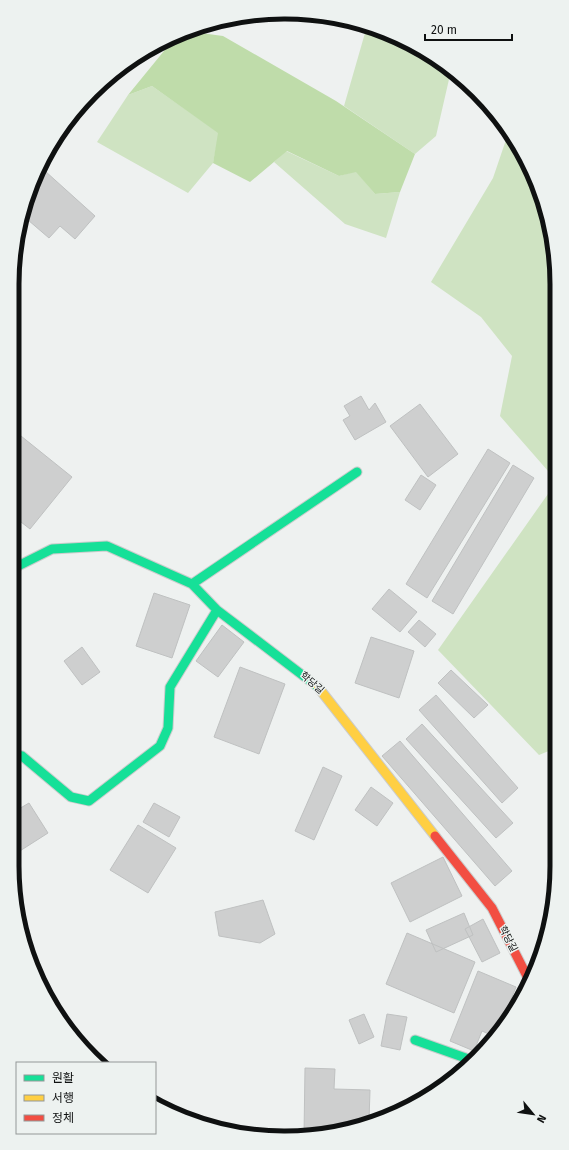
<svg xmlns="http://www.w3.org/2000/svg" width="569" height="1150" font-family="'Fira Sans','Noto Sans KR',sans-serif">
<rect width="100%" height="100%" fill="#eef1f0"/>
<path fill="#cfe3c2" d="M367,26L405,40L455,74L450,75L436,136L415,154L344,106Z
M152,86L219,133L213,163L188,193L97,142L128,95Z
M509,131L542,197L555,249V479L500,416L512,356L481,317L431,282L493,178Z
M286,151L339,176L356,171L375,194L400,192L386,238L345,224L274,162Z
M555,484L556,748L539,755L438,650Z"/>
<path fill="#bfdcaa" d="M186,31L223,36L336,101L415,154L400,192L375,194L356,172L339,176L287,151L250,182L213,163L218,133L152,86L128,95L177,35Z"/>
<path fill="#cecfcf" stroke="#bfc1c1" d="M45,171L95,216L75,239L60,226L49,238L21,214L32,186Z
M361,396L369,410L375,403L386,422L355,440L343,420L350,416L344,406Z
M420,404L458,454L428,477L390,426Z
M21,436L72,477L30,529L12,515V447Z
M488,449L510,463L427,598L406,584Z
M513,465L534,478L453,614L432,601Z
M421,475L436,485L420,510L405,500Z
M389,589L417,612L400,632L372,609Z
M154,593L190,605L172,658L136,646Z
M419,620L436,634L425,647L408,632Z
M222,625L244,642L218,677L196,661Z
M371,637L414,651L399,698L355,683Z
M82,647L100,672L82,685L64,661Z
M240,667L285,684L259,754L214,737Z
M451,670L488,705L474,718L438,683Z
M436,695L518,788L502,803L419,710Z
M422,724L513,823L496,838L406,739Z
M400,741L512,871L495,886L382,756Z
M323,767L342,776L314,840L295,831Z
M371,787L393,803L377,826L355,810Z
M29,803L48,833L12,856V813Z
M154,803L180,817L169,837L143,822Z
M138,825L176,848L148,893L110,870Z
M443,857L462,896L410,922L391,883Z
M263,900L275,934L260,943L219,936L215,912Z
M464,913L473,935L436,952L426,930Z
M483,919L500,953L482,962L465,929Z
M407,933L475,962L454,1013L386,984Z
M478,971L516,987L500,1026L493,1036L482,1031L474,1051L450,1041Z
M364,1014L374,1037L359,1044L349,1020Z
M387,1014L407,1017L400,1050L381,1046Z
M457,1064L463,1068L445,1081Z
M305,1068L335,1069L334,1089L370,1090L369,1121L320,1136L304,1135Z"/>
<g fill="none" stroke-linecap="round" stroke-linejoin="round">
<defs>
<path id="fast" d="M12,569L52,549L107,546L192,584L217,610L318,687
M192,584L357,472
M12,754L22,756L71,797L89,801L160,746L168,728L170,687L217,610
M415,1040L474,1061"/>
<path id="slow" d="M318,687L435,836"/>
<path id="jam" d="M435,836L492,908L530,982"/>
</defs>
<use href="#fast" stroke="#cbcccc" stroke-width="11"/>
<use href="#slow" stroke="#cbcccc" stroke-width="11"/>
<use href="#jam" stroke="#cbcccc" stroke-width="11"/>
<use href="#fast" stroke="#16e098" stroke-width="9"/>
<use href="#slow" stroke="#ffcf43" stroke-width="9"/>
<use href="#jam" stroke="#f24e42" stroke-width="9"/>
</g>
<g text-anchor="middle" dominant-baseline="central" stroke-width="3" stroke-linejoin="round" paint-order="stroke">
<g font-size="10" fill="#0f1111" stroke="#edf2f0">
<text transform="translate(312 683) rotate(41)">학당길</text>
<text transform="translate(508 939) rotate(63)">학당길</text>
</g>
</g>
<path d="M0 0H569V1150H0ZM284 19H285A265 265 0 0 1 550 284V866A265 265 0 0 1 285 1131H284A265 265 0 0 1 19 866V284A265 265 0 0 1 284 19Z" fill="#edf2f0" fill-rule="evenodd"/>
<path fill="none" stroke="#0f1111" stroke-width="5" d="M284 19H285A265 265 0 0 1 550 284V866A265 265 0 0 1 285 1131H284A265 265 0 0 1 19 866V284A265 265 0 0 1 284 19Z"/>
<rect x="16" y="1062" width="140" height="72" fill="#edf2f0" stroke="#949897"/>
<rect x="24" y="1075" width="20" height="6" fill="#16e098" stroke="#949897"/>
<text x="52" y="1082" font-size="12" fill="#0f1111">원활</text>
<rect x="24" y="1095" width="20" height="6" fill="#ffcf43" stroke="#949897"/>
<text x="52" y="1102" font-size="12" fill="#0f1111">서행</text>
<rect x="24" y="1115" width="20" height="6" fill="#f24e42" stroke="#949897"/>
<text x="52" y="1122" font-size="12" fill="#0f1111">정체</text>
<g transform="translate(533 1114) rotate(119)" stroke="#edf2f0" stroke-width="3" paint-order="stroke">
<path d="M0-3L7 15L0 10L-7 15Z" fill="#0f1111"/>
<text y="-6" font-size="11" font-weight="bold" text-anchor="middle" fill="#0f1111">N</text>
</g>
<path d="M425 34v6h87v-6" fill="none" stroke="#0f1111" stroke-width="2"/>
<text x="431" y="34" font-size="12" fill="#0f1111" stroke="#edf2f0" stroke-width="3" paint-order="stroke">20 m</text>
</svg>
